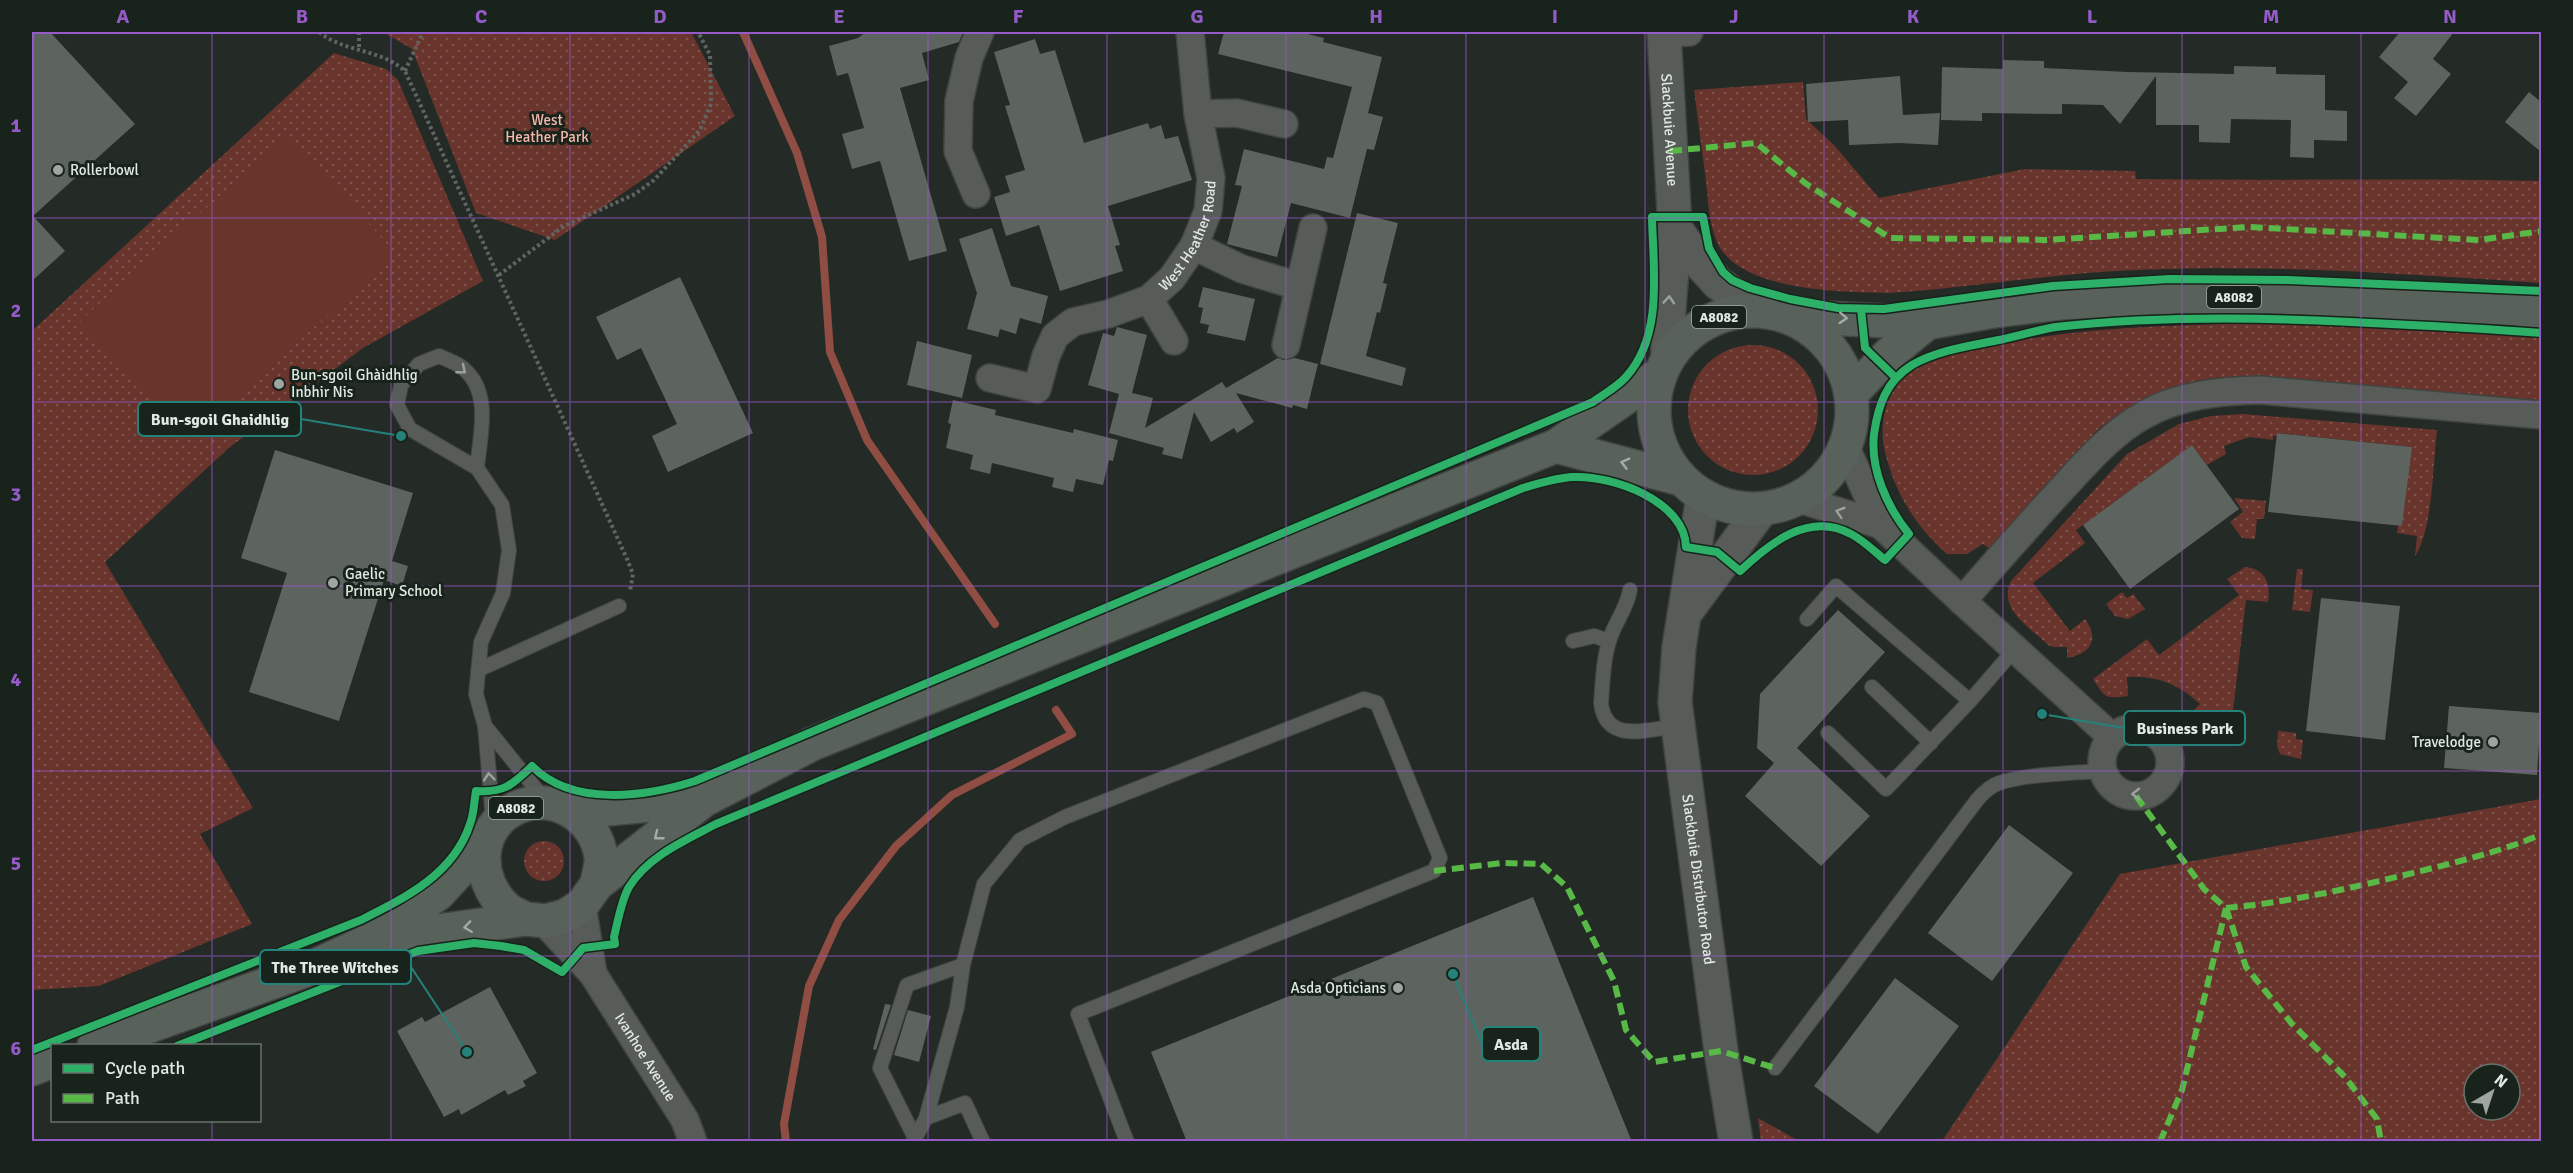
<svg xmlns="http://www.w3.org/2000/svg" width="2573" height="1173" font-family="Signika,sans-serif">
<defs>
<pattern id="green-dots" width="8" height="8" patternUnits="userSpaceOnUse" patternTransform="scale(1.5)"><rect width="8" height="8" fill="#69342c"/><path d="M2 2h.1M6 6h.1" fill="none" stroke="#7e514a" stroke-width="1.8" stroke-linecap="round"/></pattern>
</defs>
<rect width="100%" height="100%" fill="#242a25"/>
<path fill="url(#green-dots)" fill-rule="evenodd" d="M383,32H691L735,116L555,240L476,213L412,49Z
M334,53L386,69L398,80L483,281L363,348L231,446L105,562L253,808L200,834L252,924L99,986L32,990V331Z
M1803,82L1806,119L1834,145L1879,198L2025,169L2135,171L2136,179C2271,181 2406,178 2541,181V283C2407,274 2271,264 2137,270C2053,273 1971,288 1887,293C1841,292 1741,291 1718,244C1709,225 1708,201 1706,181C1702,151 1698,120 1694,90Z
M2278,323L2541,337V400C2481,395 2420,390 2359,385C2300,379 2225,367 2168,389C2143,398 2118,414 2097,430L1990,549L1983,544L1967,554H1947C1915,526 1895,493 1885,452C1877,419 1889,382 1919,365C1939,354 1967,351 1989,346C2085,326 2181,325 2278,323Z
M1688 410a65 65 0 1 1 130 0a65 65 0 1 1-130 0Z
M2243,414L2437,430C2433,462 2433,530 2415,556L2417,536L2397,533L2398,526H2402L2411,447L2278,433L2277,436H2273V440L2249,437L2224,446L2226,454L2207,465L2192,445L2076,530L2085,543L2033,583L2070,631L2085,619C2100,639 2091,654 2067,658V647H2054L2048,645C2031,628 1997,609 2011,581L2127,454L2179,424L2211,416Z
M2234,498L2266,501L2264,519H2257L2255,539L2242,538L2230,522L2243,512Z
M2245,567C2266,569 2271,584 2268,602L2246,600L2232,719L2245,721L2232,739L2219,744L2203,739L2186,718L2200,704C2179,684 2156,675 2127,677L2128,696C2105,699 2105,698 2093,679L2147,639L2159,655L2239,595L2227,579Z
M2297,569H2303L2301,589L2313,590L2310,612L2292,610Z
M2122,592L2127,598L2133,594L2145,609L2128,619L2115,616L2106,604Z
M2278,731L2296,733V739L2303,740L2301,759L2280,754L2277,746Z
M2541,799V1141H1942L2120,874ZM2474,1074H2510V1110H2474Z
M524 861a20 20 0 1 1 40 0a20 20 0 1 1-40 0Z
M1758,1118L1799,1141H1761Z"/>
<path fill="#69342c" d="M288,135L396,254L189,439L80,321Z"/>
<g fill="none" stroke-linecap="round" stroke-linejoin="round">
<path stroke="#8f4d43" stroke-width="8" d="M743,32L797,153L822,237L830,352L867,440L995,624
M786,1142L784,1124L809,986L839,920L896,846L952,795L1072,734L1056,710"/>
</g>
<path fill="#5d635e" d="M32,32H50L135,124L33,216L65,251L32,281Z
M866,32H963L959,42L922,53L929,80L900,88L947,251L909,261L880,161L852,169L842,134L864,128L848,73L837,76L829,46L858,38Z
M1224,32H1299L1324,38L1323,42L1382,57L1368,113L1383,117L1374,150L1367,149L1350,218L1291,203L1277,257L1227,244L1242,186L1235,185L1244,149L1324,169L1327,157L1333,158L1352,87L1218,54Z
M2400,32H2454L2433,59L2451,74L2416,116L2394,98L2408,82L2379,57Z
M1035,39L1040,54L1055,50L1084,143L1148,123L1150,129L1161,125L1165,139L1178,136L1192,180L1108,206L1120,245L1115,246L1123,271L1060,291L1039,225L1006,236L994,197L1010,192L1005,176L1025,170L1005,106L1010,105L994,52Z
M2003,60L2044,61V68L2128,72L2234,74V66L2276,67V74L2325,75V110L2347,111V141L2314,140V158L2290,157L2291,120L2231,119L2230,143L2199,142V125H2156V76L2120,124L2103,105L2062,104V114L1982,113V121L1941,120L1942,67L2003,69Z
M1900,76L1903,115L1940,113L1938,145L1899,143L1849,145L1848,120L1808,122L1806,84Z
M2529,92L2541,102V152L2505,122Z
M1357,213L1398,223L1383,283L1387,284L1380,313L1377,312L1366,356L1406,368L1402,386L1320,364Z
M992,228L1011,286L1048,296L1041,324L1020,318L1016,334L1000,329L998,337L967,329L977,293L959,239Z
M680,277L753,433L668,472L652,436L677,424L641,348L617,360L596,317Z
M1203,287L1255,299L1245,341L1207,333L1209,325L1200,323L1203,308L1198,307Z
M1117,327L1147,335L1132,393L1153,398L1145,428L1222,382L1226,388L1278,358L1283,360L1295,358L1318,364L1307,409L1293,405L1292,408L1236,393L1254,422L1237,433L1234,428L1211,442L1194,412L1182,459L1162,454L1164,448L1109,433L1119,394L1088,385L1103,333L1114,336Z
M917,341L972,355L962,398L907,385Z
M953,400L996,410L995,415L1073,433L1074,429L1118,440L1113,461L1109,460L1103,485L1076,479L1073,492L1052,487L1054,478L992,463L990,474L970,469L973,455L946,448L951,424L948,423Z
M2277,433L2412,447L2402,526L2268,512Z
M2192,445L2239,509L2130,589L2083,525Z
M275,450L413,493L392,561L408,566L402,586L384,580L339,721L249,692L287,573L241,558Z
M2321,598L2400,606L2385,740L2306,731Z
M1838,610L1885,652L1797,748L1870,816L1821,866L1745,796L1774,763L1757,748L1760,694Z
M2449,706L2541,713L2537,775L2444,768Z
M2009,825L2073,873L1992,981L1928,933Z
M1533,897L1632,1142H1187L1151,1052Z
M1895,978L1959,1026L1878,1134L1814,1086Z
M490,987L537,1073L523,1081L526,1086L508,1095L505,1090L461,1115L459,1109L444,1117L397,1031L422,1017L425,1022Z
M885,1004L891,1005L876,1050L873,1049Z
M908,1010L931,1016L919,1062L894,1055Z"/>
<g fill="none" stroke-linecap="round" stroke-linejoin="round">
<defs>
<path id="service" d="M477,468C480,436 492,393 464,369C458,363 447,360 439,356L419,364L401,385L397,405L410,429L477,468L502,505L509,550L503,593L481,642L476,694L485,726L493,821
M1630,590C1627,607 1618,618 1612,633C1603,655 1603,680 1601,703C1606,745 1648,729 1678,726
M1807,619L1836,586L1970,701
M1573,641L1594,636L1609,641
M478,670L619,606
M1872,687L1931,743
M485,726L544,799
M1828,733L1886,789L1970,701L2015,649
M1775,1068L1977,800C1983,793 1990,786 1999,783C2027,774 2073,773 2103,771
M926,1118L965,1103L983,1142
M915,1138L880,1068L907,985L963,965
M913,1142L926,1118L957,1007L963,965L984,884L1020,840L1065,817L1364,699L1377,703L1440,858L1434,871L1078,1014L1127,1142"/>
<g id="minor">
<path d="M1664,33L1689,32"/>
<path d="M1198,114L1237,113L1284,124"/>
<path d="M976,194L958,151L959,101L969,58L980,32"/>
<path d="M1194,246L1242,269L1298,286"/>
<path d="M1149,299L1174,341"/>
<path d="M1286,345L1313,228"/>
<path id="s1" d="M990,378L1037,389L1046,356L1055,336L1073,322L1108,314L1149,299L1172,278L1194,246L1208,211L1211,178L1198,114L1190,32"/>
<path d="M1846,448L1881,525L1962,601L2112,737"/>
<path d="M1799,499L1881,525"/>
<path d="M1962,601C1994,564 2026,528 2059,492C2085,464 2110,434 2144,415C2178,395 2221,391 2259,390L2542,415"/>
<circle cx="2136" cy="762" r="34"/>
<path d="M582,905L593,974"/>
<path id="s2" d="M543,921L593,974L685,1120L693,1142"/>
</g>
<g id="tertiary">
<path id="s3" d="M1664,32L1675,228L1668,322V358"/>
<path d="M1675,228L1698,261L1718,283L1755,310"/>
<path id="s4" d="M1703,497L1679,647L1675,702L1721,1051L1736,1142"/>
<path d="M1688,609L1761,510"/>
</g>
<path id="primary" d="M1654 410a99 99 0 1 1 198 0a99 99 0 1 1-198 0Z
M1785,316L1927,323L1994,311L2060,303L2179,297H2281L2542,311
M1852,393L1888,355L1927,323
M1556,446L1681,479
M575,812L704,800
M526,919C519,915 511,913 506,908C475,879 475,828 516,808C553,791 596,817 601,857C602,865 598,875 597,884
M371,940L526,919L546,921L565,916L582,905L597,884L704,800L812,744L1556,446L1660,374
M94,1046L304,971L371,940L438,894L486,842
M32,1069L52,1061"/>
</defs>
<use href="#service" stroke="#404541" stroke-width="16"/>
<use href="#minor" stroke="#404541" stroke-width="30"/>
<use href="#tertiary" stroke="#404541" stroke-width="36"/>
<use href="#primary" stroke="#404541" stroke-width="36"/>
<path stroke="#606561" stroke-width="4" stroke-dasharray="3 3" stroke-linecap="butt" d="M319,32C345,53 379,48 405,71L627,559L633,574L630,591
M359,32V49
M405,71L423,32
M499,275L564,226L635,194L654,180L700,130L711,104L710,55L698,32"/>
<use href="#service" stroke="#585c59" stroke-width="14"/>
<use href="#minor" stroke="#585c59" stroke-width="27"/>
<use href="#tertiary" stroke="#585c59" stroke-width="33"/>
<use href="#primary" stroke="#58625b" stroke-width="33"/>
<path stroke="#58b947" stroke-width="6" stroke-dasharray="12 6" stroke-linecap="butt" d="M1670,151L1756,143L1805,183L1890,238L2047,240L2249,227L2479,240L2542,231
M2136,796L2204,889L2226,908C2293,902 2360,886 2425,870C2464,860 2502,851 2540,835
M1434,871L1502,863L1541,864L1567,887L1614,981L1626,1030L1654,1062L1721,1051L1775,1068
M2226,908L2246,967L2292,1024L2345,1077L2377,1119L2381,1142
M2160,1142L2182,1090L2226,908"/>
<defs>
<path id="cycleway" d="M1861,309L1865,348L1896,378
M177,1046L418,951L474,943L501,946L524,950L562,972L583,948L615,944L614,937C618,921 621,901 629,887C648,856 686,840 716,824L1523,488C1540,483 1555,478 1573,477C1612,475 1685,501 1686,547L1717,552L1740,571C1770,543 1809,511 1851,534C1863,540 1874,551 1885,560L1909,534C1887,507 1870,469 1874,434C1878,406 1886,381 1912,365C1938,350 1970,346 1999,340C2018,336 2037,330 2056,327C2155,316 2253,317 2351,322C2415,325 2478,328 2542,333
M32,1050L361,920C405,898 454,874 470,824C474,814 474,802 476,791C504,793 512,785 532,766C572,807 645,797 695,781L1593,402C1604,394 1617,387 1626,377C1664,335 1653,268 1652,217H1703L1709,248L1723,272L1732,280L1750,288L1790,299L1838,308L1884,309L2053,286L2170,279L2288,280L2542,291"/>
</defs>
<use href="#cycleway" stroke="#17231b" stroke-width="11"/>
<use href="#cycleway" stroke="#2db169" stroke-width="8"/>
</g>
<defs><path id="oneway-chevron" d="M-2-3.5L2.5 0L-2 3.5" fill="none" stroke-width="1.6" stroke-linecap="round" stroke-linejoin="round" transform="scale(1.5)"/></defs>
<g stroke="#9ca29e">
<use href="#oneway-chevron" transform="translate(1669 300) rotate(-86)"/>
<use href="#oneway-chevron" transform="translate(462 370) rotate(39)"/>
<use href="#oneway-chevron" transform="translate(1840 512) rotate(-163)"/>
<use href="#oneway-chevron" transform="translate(489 777) rotate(-95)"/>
<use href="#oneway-chevron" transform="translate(2136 794) rotate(180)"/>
</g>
<g stroke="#a3aca6">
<use href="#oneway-chevron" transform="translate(1843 318) rotate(3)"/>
<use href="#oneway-chevron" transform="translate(1625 463) rotate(-165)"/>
<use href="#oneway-chevron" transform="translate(658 836) rotate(142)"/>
<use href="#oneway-chevron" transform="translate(468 927) rotate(172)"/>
</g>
<path fill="none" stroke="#945bc8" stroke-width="1.5" stroke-opacity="0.55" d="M212,32V1046M391,32V1142M570,32V1142M749,32V1142M928,32V1142M1107,32V1142M1286,32V1142M1466,32V1142M1645,32V1142M1824,32V1142M2003,32V1142M2182,32V1142M2361,32V1142M32,218H2542M32,402H2542M32,586H2542M32,771H2542M32,956H2542M212,1120V1142"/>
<g fill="#9fa6a0" stroke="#17231b" stroke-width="2">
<circle cx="58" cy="170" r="6"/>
<circle cx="279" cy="384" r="6"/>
<circle cx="333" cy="583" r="6"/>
<circle cx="2493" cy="742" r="6"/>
<circle cx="1398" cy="988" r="6"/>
</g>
<g text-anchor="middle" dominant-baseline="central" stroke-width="6" stroke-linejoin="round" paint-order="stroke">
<g fill="#17231b" stroke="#a4aea7" stroke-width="1.5">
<rect x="2207" y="286" width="54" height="22" rx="4.5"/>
<rect x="1692" y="306" width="54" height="22" rx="4.5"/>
<rect x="489" y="797" width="54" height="22" rx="4.5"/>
</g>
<g font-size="14" font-weight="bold" fill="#e1e9e3">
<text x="2234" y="297">A8082</text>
<text x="1719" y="317">A8082</text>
<text x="516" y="808">A8082</text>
</g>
<g font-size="15" fill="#f8b7ab" stroke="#17231b">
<text x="547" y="120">West<tspan x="547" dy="17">Heather Park</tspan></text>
</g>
<g font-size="15" fill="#e1e9e3" stroke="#17231b">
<text stroke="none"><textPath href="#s3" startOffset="98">Slackbuie Avenue</textPath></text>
<text stroke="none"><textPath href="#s1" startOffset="284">West Heather Road</textPath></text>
<text stroke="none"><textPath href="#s4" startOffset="386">Slackbuie Distributor Road</textPath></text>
<text stroke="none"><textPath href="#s2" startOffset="171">Ivanhoe Avenue</textPath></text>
</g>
<g font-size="15" fill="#e1e9e3" stroke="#17231b" text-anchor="start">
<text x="70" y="170">Rollerbowl</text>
<text x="291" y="375">Bun-sgoil Ghàidhlig<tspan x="291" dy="17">Inbhir Nis</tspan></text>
<text x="345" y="574">Gaelic<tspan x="345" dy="17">Primary School</tspan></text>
<text x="2481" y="742" text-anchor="end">Travelodge</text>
<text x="1386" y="988" text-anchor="end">Asda Opticians</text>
</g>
</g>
<path fill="none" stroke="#24827a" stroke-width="2" d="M401 436L301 419M2042 714L2124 728M467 1052L411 967M1453 974L1482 1044"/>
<g fill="#24827a" stroke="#17231b" stroke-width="2">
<circle cx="401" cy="436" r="6"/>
<circle cx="2042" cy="714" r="6"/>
<circle cx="467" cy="1052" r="6"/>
<circle cx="1453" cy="974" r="6"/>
</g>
<g fill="#17231b" stroke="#24827a" stroke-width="2">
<rect x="138" y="402" width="163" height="34" rx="6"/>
<rect x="2124" y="711" width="121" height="34" rx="6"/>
<rect x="260" y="950" width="151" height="34" rx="6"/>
<rect x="1482" y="1027" width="58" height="34" rx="6"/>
</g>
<g font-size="16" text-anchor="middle" font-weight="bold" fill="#e1e9e3">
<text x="220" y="425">Bun-sgoil Ghaidhlig</text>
<text x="2185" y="734">Business Park</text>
<text x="335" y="973">The Three Witches</text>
<text x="1511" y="1050">Asda</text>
</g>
<rect width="2573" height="1173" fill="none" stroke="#17231b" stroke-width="66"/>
<rect x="51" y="1044" width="210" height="78" fill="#17231b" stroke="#68726b" stroke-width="1.5"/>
<rect x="63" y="1064" width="30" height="9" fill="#2db169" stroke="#68726b" stroke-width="1.5"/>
<text x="105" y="1074" font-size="18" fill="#e1e9e3">Cycle path</text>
<rect x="63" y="1094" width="30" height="9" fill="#58b947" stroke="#68726b" stroke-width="1.5"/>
<text x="105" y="1104" font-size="18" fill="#e1e9e3">Path</text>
<g transform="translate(2492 1092) rotate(39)"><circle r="28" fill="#17231b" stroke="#68726b" stroke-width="1.5"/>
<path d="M0-4.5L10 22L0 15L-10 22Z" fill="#9fa6a0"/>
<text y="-9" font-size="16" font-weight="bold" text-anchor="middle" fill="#e1e9e3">N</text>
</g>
<rect x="33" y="33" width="2507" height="1107" fill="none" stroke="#945bc8" stroke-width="2"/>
<g font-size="20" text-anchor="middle" font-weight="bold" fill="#945bc8">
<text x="123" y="23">A</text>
<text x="302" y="23">B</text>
<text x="481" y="23">C</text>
<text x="660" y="23">D</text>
<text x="839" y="23">E</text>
<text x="1018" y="23">F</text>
<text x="1197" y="23">G</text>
<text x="1376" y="23">H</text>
<text x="1555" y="23">I</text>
<text x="1734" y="23">J</text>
<text x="1913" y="23">K</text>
<text x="2092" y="23">L</text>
<text x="2271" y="23">M</text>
<text x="2450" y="23">N</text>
<text x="16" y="132">1</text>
<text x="16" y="317">2</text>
<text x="16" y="501">3</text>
<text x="16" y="686">4</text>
<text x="16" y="870">5</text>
<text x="16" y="1055">6</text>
</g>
</svg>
